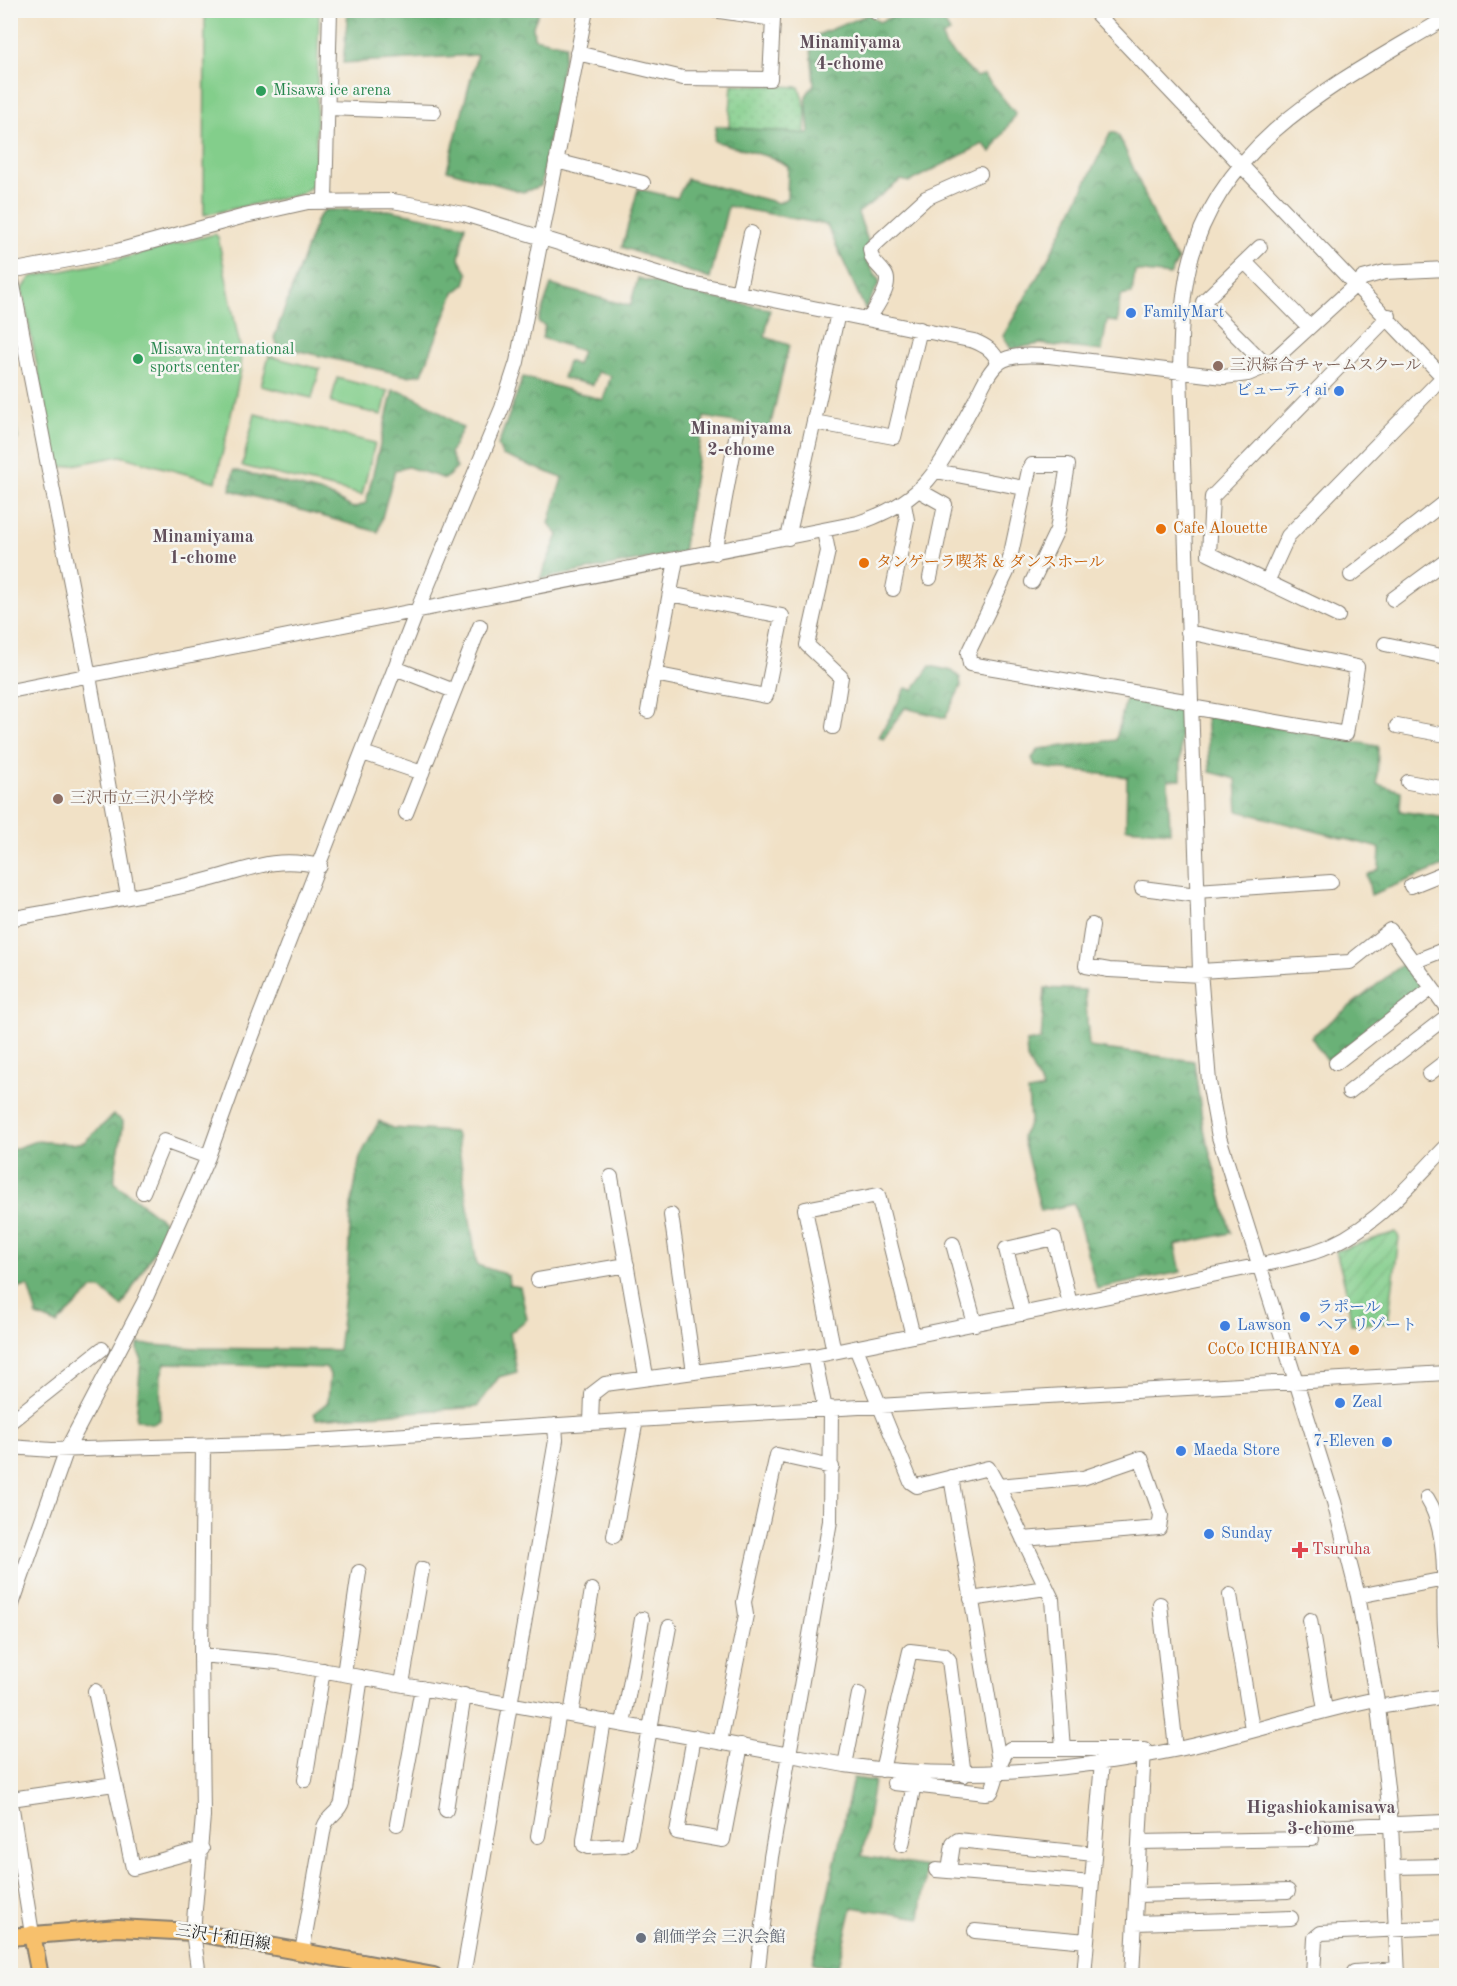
<svg xmlns="http://www.w3.org/2000/svg" width="1457" height="1986" font-family="'Old Standard TT','Noto Serif JP',serif">
<defs>
<pattern id="grass-dots" width="8" height="8" patternUnits="userSpaceOnUse" patternTransform="scale(1.5)"><rect width="8" height="8" fill="#83ce8b"/><path d="M2 2h.1M6 6h.1" fill="none" stroke="#71b077" stroke-width="1.8" stroke-linecap="round"/></pattern>
<pattern id="forest-crowns" width="20" height="18" patternUnits="userSpaceOnUse" patternTransform="scale(1.5)"><rect width="20" height="18" fill="#6ab177"/><path d="M2 6a3 3 0 1 1 6 0M12 15a3 3 0 1 1 6 0" fill="none" stroke="#568f61"/></pattern>
<pattern id="garden-furrows" width="10" height="10" patternUnits="userSpaceOnUse" patternTransform="scale(1.5)"><rect width="10" height="10" fill="#83ce8b"/><path d="M-1 1l2-2M0 10L10 0M9 11l2-2" fill="none" stroke="#71b077"/></pattern>
</defs>
<rect width="100%" height="100%" fill="#f6f6f2"/>
<filter id="ink" filterUnits="userSpaceOnUse"><feTurbulence type="fractalNoise" baseFrequency=".0167" numOctaves="2"/><feDisplacementMap in="SourceGraphic" scale="12" xChannelSelector="R" yChannelSelector="G"/><feConvolveMatrix kernelMatrix="1 2 1 2 8 2 1 2 1" color-interpolation-filters="sRGB"/></filter>
<filter id="wash" filterUnits="userSpaceOnUse"><feTurbulence type="fractalNoise" baseFrequency=".008" numOctaves="4" result="noise"/><feDisplacementMap in="SourceGraphic" scale="24" xChannelSelector="R" yChannelSelector="G"/><feGaussianBlur stdDeviation="1.35" result="paint"/><feColorMatrix in="noise" values="0 0 0 0 0 0 0 0 0 0 0 0 0 0 0 0 0 1.4 0 .05"/><feComposite in="paint" operator="in"/></filter>
<g filter="url(#wash)">
<rect width="100%" height="100%" fill="#f1e1c6"/>
<path fill="url(#grass-dots)" stroke="#507554" stroke-width="1.5" d="M732,84L799,87L806,109L804,156L728,140Z"/>
<path fill="url(#forest-crowns)" stroke="#43664a" stroke-width="1.5" d="M348,11H539L533,26L534,38L566,45L541,186L523,192L447,170L477,55L343,63Z
M905,11H938L950,32L942,37L946,47L976,77L984,75L1016,114L991,152L983,144L909,182L901,180L858,213L868,241L867,261L880,282L865,309L827,225L728,206L710,279L622,247L638,189L677,198L687,179L779,203L787,198L788,166L773,158L714,141L716,126L809,134L806,96L814,84L810,38L869,14L879,22Z
M1111,132L1117,134L1121,140L1167,245L1178,260L1170,275L1135,271L1132,294L1120,296L1118,322L1107,321L1102,351L1040,344L1011,349L1003,336L1049,257Z
M325,210H389L465,225L459,259L468,274L465,284L454,293L422,374L407,376L278,346L274,338L317,219Z
M638,278L698,295L770,309L765,337L789,345L770,428L704,417L683,552L540,579L558,535L549,523L562,478L502,455L498,445L523,377L603,400L611,376L598,372L593,385L563,378L568,361L577,365L582,351L542,338L545,326L538,322L551,285L630,306Z
M393,390C418,394 442,414 463,428L450,453L457,468L445,479L408,467L395,470L378,532L230,490L234,470L327,494L353,508L366,503Z
M930,666L952,671L960,678L961,686L945,718L905,708L883,739L879,737L906,688L913,690Z
M1126,698L1180,706L1181,779L1168,780L1170,832L1126,828L1127,777L1047,768L1035,765L1032,758L1039,749L1116,740Z
M1206,715L1378,746L1377,784L1401,791L1400,811L1446,818V865L1371,895L1367,875L1379,869L1380,848L1238,811L1236,779L1210,772Z
M1408,960L1424,983L1422,992L1327,1061L1311,1037Z
M1045,988L1085,990L1089,1047L1194,1061L1203,1126L1231,1233L1175,1245L1181,1272L1097,1289L1074,1204L1041,1211L1022,1136L1030,1122L1028,1092L1043,1089L1027,1059L1026,1042L1041,1040Z
M114,1115L123,1121C123,1142 113,1161 115,1183L164,1221L163,1236L122,1306L101,1289H93L57,1324L37,1316L28,1286L11,1290V1150L36,1141L72,1144L84,1142Z
M379,1121L392,1128L454,1132L457,1136L477,1265L508,1275L509,1285L520,1287L527,1319L510,1333L517,1372L499,1377L477,1407L316,1419L314,1413L328,1402L330,1375L327,1368L165,1363L161,1375L160,1420L153,1424L136,1419L141,1358L138,1352V1344L197,1348L338,1350L347,1279L351,1206L360,1157Z
M853,1778L874,1781L862,1856L927,1867L920,1918L852,1907L837,1970L813,1963Z"/>
<path fill="url(#garden-furrows)" stroke="#507554" stroke-width="1.5" d="M1396,1232L1399,1238L1388,1323L1351,1324L1347,1293L1336,1251Z"/>
<path fill="#83ce8b" stroke="#507554" stroke-width="1.5" d="M205,11H319L315,184L301,194L204,215Z
M215,234L218,237L240,347L241,370L216,482L120,456L57,468L22,290L31,277L113,261Z
M269,356L320,369L312,398L261,386Z
M337,378L388,391L382,415L331,403Z
M11,400L18,439L11,440H10Z
M255,414L375,443L362,495L242,466Z"/>
</g>
<g filter="url(#ink)">
<g fill="none" stroke-linecap="round" stroke-linejoin="round">
<defs>
<path id="minor" d="M874,10L875,12
M1093,10L1446,380
M10,11L11,10
M577,53L683,78L770,79L773,19L713,10
M328,108L434,112
M556,161L643,183
M325,200L330,10
M1260,247L1203,302L1267,366
M1245,262L1309,327
M10,270L89,676L128,896
M10,271L117,251L245,216L308,202L393,201L464,214L686,282L974,341C986,346 993,350 999,363
M738,293L751,233
M869,319C875,308 893,285 885,274C878,264 871,262 870,249L926,198L980,174
M814,422L894,437L920,329
M936,471L1024,488
M920,491L945,505L930,578
M824,531L828,551L807,645L841,677L833,727
M788,538L838,313
M715,553L737,432
M1351,575L1446,501
M1032,582L1057,530L1068,465H1032L1029,470L1007,572L968,653L970,664L1191,702
M1267,582L1288,536L1444,376
M893,589L907,520L904,504
M1393,599L1446,560
M1338,616L1209,554L1212,497L1389,316
M1188,632L1357,667L1346,734L1191,707
M1385,644L1446,657
M395,668L454,691
M654,674L766,696L782,616L670,594
M10,691L858,523C932,498 939,465 975,401C981,389 988,371 1000,362C1013,353 1034,356 1049,356L1224,377L1248,374L1267,366L1363,278L1385,272L1446,269
M648,711L676,560
M1397,726L1446,735
M363,753L422,773
M1408,782L1446,789
M406,813L480,626
M1411,886L1446,872
M1142,888L1197,895
M1196,891L1331,882
M10,919C73,907 137,897 200,882C247,871 270,855 320,866
M1092,925L1086,966L1109,970L1200,975
M1413,962L1446,949
M1200,971L1350,962L1390,930L1446,1007
M1336,1063L1432,988
M1429,1074L1446,1061
M1349,1092L1446,1017
M611,1177L646,1376
M143,1192L164,1141L208,1157
M671,1215L694,1372
M953,1244L975,1324
M538,1280L627,1265
M1023,1314L1006,1249L1054,1238L1070,1304
M856,1348L911,1482L917,1486L988,1468L998,1486L1052,1599L1063,1749
M834,1352L805,1209L878,1195L913,1336
M814,1356L825,1409
M10,1422L102,1349
M591,1423L592,1394L605,1384L814,1356L1261,1265C1279,1261 1297,1257 1314,1252C1370,1234 1407,1187 1446,1147
M10,1447L52,1450L284,1443L636,1420L1446,1373
M951,1477L1000,1767
M998,1486L1083,1478L1141,1458L1161,1515L1159,1528L1023,1539
M1427,1498C1452,1538 1441,1598 1446,1643
M614,1536L636,1420
M1230,1595L1252,1729
M1358,1596L1445,1579
M971,1599L1046,1588
M1160,1604L1176,1749
M10,1610L67,1449L144,1302L208,1157L242,1062L417,611L502,408L517,362L586,10
M1310,1620L1325,1710
M201,1655L277,1662L845,1765C955,1781 1064,1772 1174,1750C1242,1736 1308,1713 1376,1699
M344,1674L359,1572
M402,1684L422,1569
M95,1691L133,1868L202,1849
M1378,1707L1446,1696
M571,1715L592,1590
M604,1721L584,1840V1845L589,1847L625,1845L629,1842L669,1627
M623,1724L642,1619
M694,1737L677,1832L723,1840L741,1745
M720,1742L746,1615L744,1602L777,1455L832,1467
M845,1765L859,1694
M882,1770L910,1651L944,1655L949,1660L964,1775
M305,1780L323,1670
M894,1783L985,1793L991,1792C998,1779 998,1757 1010,1749H1144L1132,1976
M10,1796L32,1934
M11,1799L114,1784
M446,1810L464,1695
M397,1824L422,1688
M1322,1827L1446,1822
M538,1836L559,1712
M1140,1842L1312,1839
M902,1845L915,1779
M1393,1867L1446,1866
M936,1870L1092,1883
M949,1871L953,1844L958,1840L1094,1854
M1137,1895L1288,1891
M1135,1923L1291,1918
M975,1931L1087,1941
M302,1952L324,1827C328,1815 339,1813 342,1802L361,1677
M199,1976L193,1932L203,1816L201,1655L203,1446
M360,1976L362,1962
M463,1976L556,1440L555,1425
M757,1976L771,1857L830,1521L831,1408
M1084,1976L1102,1762
M1313,1976L1315,1938L1321,1933L1446,1927
M1354,1976V1972L1398,1969
M1398,1976L1391,1824L1378,1707L1358,1596L1334,1502L1219,1137L1209,1082L1200,971L1180,372C1181,337 1181,302 1189,267C1219,138 1343,80 1446,18"/>
<path id="major" d="M32,1934L40,1976
M10,1937L118,1928L193,1932L434,1976"/>
</defs>
<use href="#minor" stroke="#867e71" stroke-width="16"/>
<use href="#major" stroke="#867e71" stroke-width="20"/>
<use href="#minor" stroke="#fff" stroke-width="14"/>
<use href="#major" stroke="#f7c06c" stroke-width="16"/>
</g>
</g>
<g fill="#2e9e5b" stroke="#f6f6f2" stroke-width="2">
<circle cx="261" cy="91" r="6"/>
<circle cx="138" cy="359" r="6"/>
</g>
<g fill="#3f7fe0" stroke="#f6f6f2" stroke-width="2">
<circle cx="1131" cy="313" r="6"/>
<circle cx="1339" cy="391" r="6"/>
<circle cx="1305" cy="1317" r="6"/>
<circle cx="1225" cy="1326" r="6"/>
<circle cx="1340" cy="1403" r="6"/>
<circle cx="1387" cy="1442" r="6"/>
<circle cx="1181" cy="1451" r="6"/>
<circle cx="1209" cy="1534" r="6"/>
</g>
<g fill="#8d6e63" stroke="#f6f6f2" stroke-width="2">
<circle cx="1218" cy="366" r="6"/>
<circle cx="58" cy="799" r="6"/>
</g>
<g fill="#e8710a" stroke="#f6f6f2" stroke-width="2">
<circle cx="1161" cy="529" r="6"/>
<circle cx="864" cy="563" r="6"/>
<circle cx="1354" cy="1350" r="6"/>
</g>
<path fill="#e0444e" stroke="#f6f6f2" stroke-width="2" d="M1297 1541h6v6h6v6h-6v6h-6v-6h-6v-6h6z"/>
<circle fill="#6b7280" stroke="#f6f6f2" stroke-width="2" cx="641" cy="1938" r="6"/>
<g text-anchor="middle" dominant-baseline="central" stroke-width="5" stroke-linejoin="round" paint-order="stroke">
<g font-size="16" fill="#27864d" stroke="#f6f6f2" text-anchor="start">
<text x="273" y="91">Misawa ice arena</text>
<text x="150" y="350">Misawa international<tspan x="150" dy="18">sports center</tspan></text>
</g>
<g font-size="16" fill="#366cbe" stroke="#f6f6f2" text-anchor="start">
<text x="1143" y="313">FamilyMart</text>
<text x="1327" y="391" text-anchor="end">ビューティai</text>
<text x="1317" y="1308">ラポール<tspan x="1317" dy="18">ヘア リゾート</tspan></text>
<text x="1237" y="1326">Lawson</text>
<text x="1352" y="1403">Zeal</text>
<text x="1375" y="1442" text-anchor="end">7-Eleven</text>
<text x="1193" y="1451">Maeda Store</text>
<text x="1221" y="1534">Sunday</text>
</g>
<g font-size="16" fill="#785e54" stroke="#f6f6f2" text-anchor="start">
<text x="1230" y="366">三沢綜合チャームスクール</text>
<text x="70" y="799">三沢市立三沢小学校</text>
</g>
<g font-size="16" fill="#c56008" stroke="#f6f6f2" text-anchor="start">
<text x="1173" y="529">Cafe Alouette</text>
<text x="876" y="563">タンゲーラ喫茶 &amp; ダンスホール</text>
<text x="1342" y="1350" text-anchor="end">CoCo ICHIBANYA</text>
</g>
<g font-size="16" fill="#be3a42" stroke="#f6f6f2" text-anchor="start">
<text x="1312" y="1550">Tsuruha</text>
</g>
<g font-size="16" fill="#1c1c1c" stroke="#f6f6f2">
<text transform="translate(223 1938) rotate(9)">三沢十和田線</text>
</g>
<g font-size="16" fill="#5b616d" stroke="#f6f6f2" text-anchor="start">
<text x="653" y="1938">創価学会 三沢会館</text>
</g>
<g font-size="18" font-weight="bold" fill="#614f5b" stroke="#f6f6f2">
<text x="850" y="43">Minamiyama<tspan x="850" dy="21">4-chome</tspan></text>
<text x="741" y="429">Minamiyama<tspan x="741" dy="21">2-chome</tspan></text>
<text x="203" y="537">Minamiyama<tspan x="203" dy="21">1-chome</tspan></text>
<text x="1321" y="1808">Higashiokamisawa<tspan x="1321" dy="21">3-chome</tspan></text>
</g>
</g>
<rect width="1457" height="1986" fill="none" stroke="#f6f6f2" stroke-width="36"/>
</svg>
